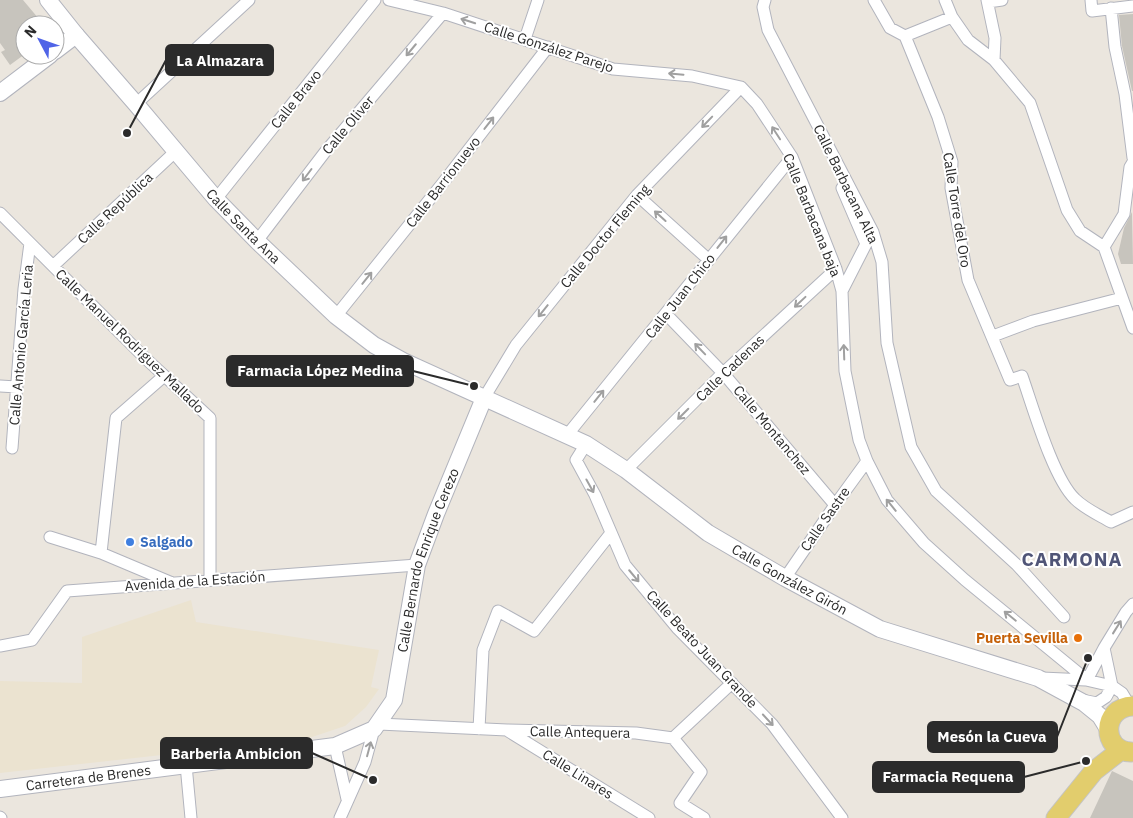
<svg xmlns="http://www.w3.org/2000/svg" width="1133" height="818" font-family="'IBM Plex Sans',sans-serif">
<rect width="100%" height="100%" fill="#ebe6de"/>
<path fill="#ebe3d0" d="M191,600L196,622L379,650L371,687L379,689L366,707L345,726L306,739L0,773V681L82,683V637Z"/>
<path fill="#c7c4bd" d="M0,0H23L44,25H25V54L10,65L1,52L5,50L0,43Z
M1133,14V91H1132L1122,46L1119,15Z
M1132,212L1133,264H1121L1118,254L1124,228Z
M1112,771L1133,781V818H1090Z"/>
<g fill="none" stroke-linecap="round" stroke-linejoin="round">
<defs>
<path id="street" d="M389,0L443,13L613,69L692,76L741,87
M765,0L763,7L768,30L873,232L882,262L887,343L911,447L936,491L1017,565L1064,617
M874,0L890,28L905,36L952,17
M945,0L952,17L968,40L994,60L1030,103L1067,210L1080,231L1104,247L1133,328
M987,0L995,38L994,60
M1091,0L1092,11L1133,6
M988,2L1002,0
M1111,8L1115,47L1125,94L1133,158
M905,36L938,117L952,162L951,188L968,280L1010,380L1022,376C1033,407 1053,478 1075,499C1085,509 1099,515 1111,522L1133,512
M525,39L538,0
M741,87L757,104L792,157L836,269L842,291L845,371L859,440L867,461L887,500L924,543L965,580L1087,680L1104,648
M136,104L249,0
M842,188L866,244L842,291
M637,195L709,260
M216,199L375,0
M0,213L144,357L210,418V580
M257,241L325,152L443,13
M1104,247L1124,214L1130,167L1133,162
M53,266L176,151
M666,314L723,373L835,505
M336,316L442,184L548,47
M993,336L1033,321L1122,298
M0,386L17,387
M484,398L516,345L637,195L741,87
M568,434L792,157
M586,444L576,460L595,495L625,565L678,629L772,724L842,818
M12,448L24,289L30,243
M626,470L723,373L836,269
M50,537L101,553L170,582
M101,553L116,418L164,376
M785,578L835,505L867,461
M0,646L32,640L67,591L417,565
M1042,678L1086,680L1112,686L1122,693L1130,706
M1082,700L1097,703L1106,697L1112,686L1104,648L1126,612L1133,604
M379,724L507,730L636,733L673,738L701,772L680,803L704,818
M479,729L483,650L498,611L534,631L611,533
M508,731L649,818
M673,738L732,683
M335,746L347,799
M186,765L191,818
M0,817L1,818
M340,818L365,762L374,729"/>
<g id="secondary">
<path id="s1" d="M48,0L76,35L136,104L216,199L257,241L336,316L374,345L403,361L586,444L626,470L708,533L785,578L880,629L1038,678L1084,703L1100,716L1108,729"/>
<path d="M55,51L76,35"/>
<path d="M0,93L50,55"/>
<path id="s2" d="M0,789L335,746L374,729L394,700L417,565L436,514L484,398"/>
</g>
<path id="primary" d="M1131,752C1101,751 1101,707 1133,706
M1056,818L1094,771L1121,750"/>
</defs>
<use href="#street" stroke="#b2b4bd" stroke-width="13"/>
<use href="#secondary" stroke="#b2b4bd" stroke-width="18"/>
<use href="#primary" stroke="#c4c4c4" stroke-width="21"/>
<use href="#street" stroke="#fff" stroke-width="11"/>
<use href="#secondary" stroke="#fff" stroke-width="16"/>
<use href="#primary" stroke="#e2cd6d" stroke-width="19"/>
</g>
<defs><path id="oneway-shaft" d="M-6 0H5M1.5-3L5.5 0L1.5 3" fill="none" stroke-width="1.6" stroke-linecap="round" stroke-linejoin="round" transform="scale(1.25)"/></defs>
<g stroke="#a0a0a0">
<use href="#oneway-shaft" transform="translate(468 21) rotate(-162)"/>
<use href="#oneway-shaft" transform="translate(411 50) rotate(130)"/>
<use href="#oneway-shaft" transform="translate(676 74) rotate(-175)"/>
<use href="#oneway-shaft" transform="translate(707 122) rotate(134)"/>
<use href="#oneway-shaft" transform="translate(489 123) rotate(-52)"/>
<use href="#oneway-shaft" transform="translate(776 133) rotate(-123)"/>
<use href="#oneway-shaft" transform="translate(307 175) rotate(127)"/>
<use href="#oneway-shaft" transform="translate(660 216) rotate(-138)"/>
<use href="#oneway-shaft" transform="translate(722 242) rotate(-52)"/>
<use href="#oneway-shaft" transform="translate(367 278) rotate(-51)"/>
<use href="#oneway-shaft" transform="translate(800 302) rotate(137)"/>
<use href="#oneway-shaft" transform="translate(543 311) rotate(129)"/>
<use href="#oneway-shaft" transform="translate(700 349) rotate(-134)"/>
<use href="#oneway-shaft" transform="translate(844 352) rotate(-92)"/>
<use href="#oneway-shaft" transform="translate(599 396) rotate(-51)"/>
<use href="#oneway-shaft" transform="translate(683 414) rotate(135)"/>
<use href="#oneway-shaft" transform="translate(590 486) rotate(61)"/>
<use href="#oneway-shaft" transform="translate(891 505) rotate(-129)"/>
<use href="#oneway-shaft" transform="translate(634 576) rotate(50)"/>
<use href="#oneway-shaft" transform="translate(1010 616) rotate(-141)"/>
<use href="#oneway-shaft" transform="translate(1117 627) rotate(-58)"/>
<use href="#oneway-shaft" transform="translate(768 720) rotate(47)"/>
<use href="#oneway-shaft" transform="translate(369 749) rotate(-75)"/>
</g>
<circle fill="#3f7fe0" stroke="#fff" stroke-width="2" cx="130" cy="542" r="5"/>
<circle fill="#e8710a" stroke="#fff" stroke-width="2" cx="1078" cy="638" r="5"/>
<g text-anchor="middle" dominant-baseline="central" stroke-width="4" stroke-linejoin="round" paint-order="stroke">
<g font-size="14" fill="#2b2b2b" stroke="#fff">
<text transform="translate(549 47) rotate(18)">Calle González Parejo</text>
<text transform="translate(296 99) rotate(-51)">Calle Bravo</text>
<text transform="translate(348 125) rotate(-50)">Calle Oliver</text>
<text transform="translate(443 182) rotate(-52)">Calle Barrionuevo</text>
<text transform="translate(846 184) rotate(64)">Calle Barbacana Alta</text>
<text transform="translate(115 208) rotate(-43)">Calle República</text>
<text transform="translate(957 210) rotate(81)">Calle Torre del Oro</text>
<text transform="translate(812 215) rotate(68)">Calle Barbacana baja</text>
<text stroke="none"><textPath href="#s1" startOffset="299">Calle Santa Ana</textPath></text>
<text transform="translate(605 236) rotate(-50)">Calle Doctor Fleming</text>
<text transform="translate(680 296) rotate(-52)">Calle Juan Chico</text>
<text transform="translate(130 341) rotate(44)">Calle Manuel Rodríguez Mallado</text>
<text transform="translate(21 345) rotate(-85)">Calle Antonio García Leria</text>
<text transform="translate(730 368) rotate(-44)">Calle Cadenas</text>
<text transform="translate(772 430) rotate(50)">Calle Montanchez</text>
<text transform="translate(825 519) rotate(-55)">Calle Sastre</text>
<text stroke="none"><textPath href="#s2" startOffset="560">Calle Bernardo Enrique Cerezo</textPath></text>
<text stroke="none"><textPath href="#s1" startOffset="955">Calle González Girón</textPath></text>
<text transform="translate(195 581) rotate(-4)">Avenida de la Estación</text>
<text transform="translate(702 649) rotate(47)">Calle Beato Juan Grande</text>
<text transform="translate(580 732) rotate(1)">Calle Antequera</text>
<text transform="translate(578 774) rotate(32)">Calle Linares</text>
<text stroke="none"><textPath href="#s2" startOffset="89">Carretera de Brenes</textPath></text>
</g>
<g font-size="14" font-weight="bold" fill="#366cbe" stroke="#fff" text-anchor="start">
<text x="140" y="542">Salgado</text>
</g>
<g font-size="14" font-weight="bold" fill="#c56008" stroke="#fff" text-anchor="end">
<text x="1068" y="638">Puerta Sevilla</text>
</g>
<g font-size="19" font-weight="bold" letter-spacing="1" fill="#505577" stroke="#fff">
<text x="1072" y="559">CARMONA</text>
</g>
</g>
<path fill="none" stroke="#2b2b2b" stroke-width="2" d="M127 133L166 60M474 386L413 371M1088 658L1057 737M373 780L312 753M1086 761L1024 777"/>
<g fill="#2b2b2b" stroke="#fff" stroke-width="2">
<circle cx="127" cy="133" r="5"/>
<circle cx="474" cy="386" r="5"/>
<circle cx="1088" cy="658" r="5"/>
<circle cx="373" cy="780" r="5"/>
<circle cx="1086" cy="761" r="5"/>
</g>
<g fill="#2b2b2b" stroke="#2b2b2b" stroke-width="2">
<rect x="166" y="45" width="107" height="30" rx="5"/>
<rect x="227" y="356" width="186" height="30" rx="5"/>
<rect x="928" y="722" width="129" height="30" rx="5"/>
<rect x="161" y="738" width="151" height="30" rx="5"/>
<rect x="873" y="762" width="151" height="30" rx="5"/>
</g>
<g font-size="15" text-anchor="middle" font-weight="bold" fill="#fff">
<text x="220" y="66">La Almazara</text>
<text x="320" y="376">Farmacia López Medina</text>
<text x="992" y="742">Mesón la Cueva</text>
<text x="236" y="759">Barberia Ambicion</text>
<text x="948" y="782">Farmacia Requena</text>
</g>
<g transform="translate(40 40) rotate(311)"><circle r="24" fill="#ffffff" stroke="#aaaaaa"/>
<path d="M0-4L9 19L0 12L-9 19Z" fill="#5064e7"/>
<text y="-8" font-size="14" font-weight="bold" text-anchor="middle" fill="#2b2b2b">N</text>
</g>
</svg>
